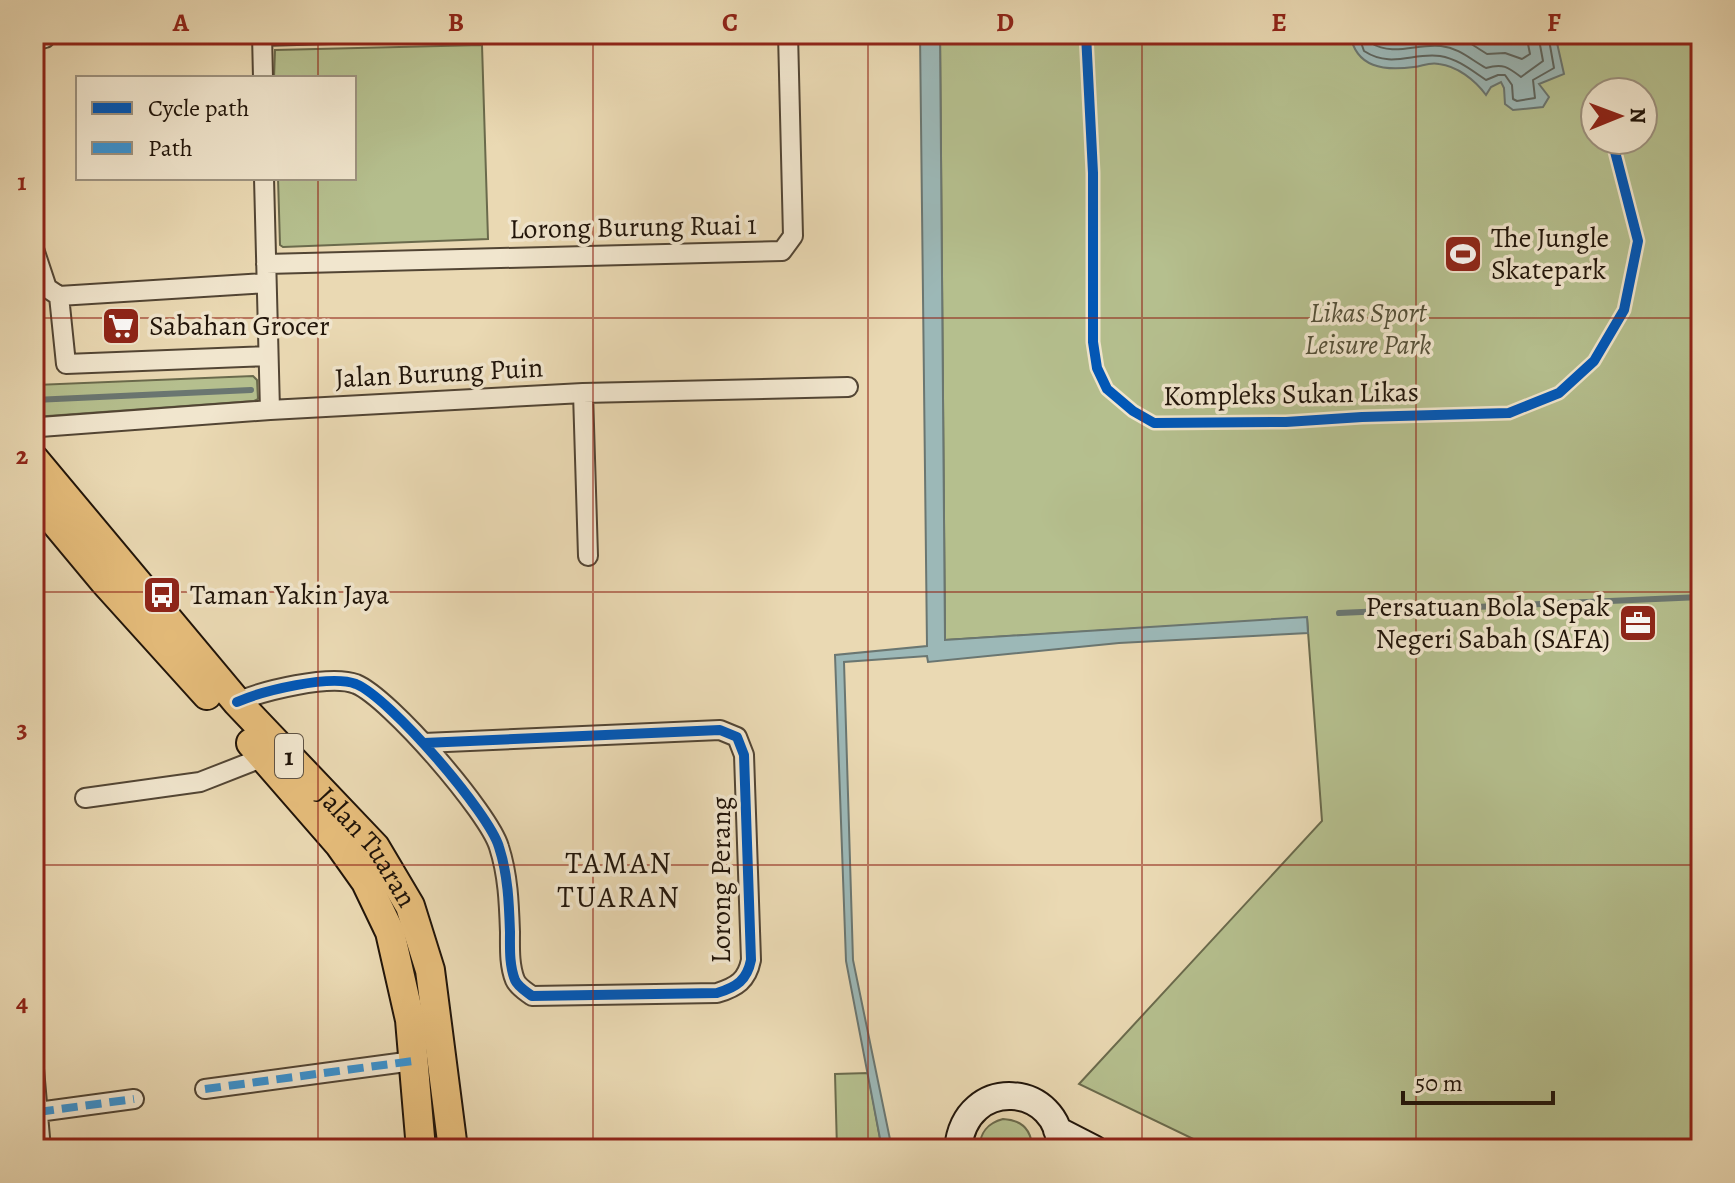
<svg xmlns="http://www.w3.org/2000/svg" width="1735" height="1183" font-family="Alegreya,serif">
<rect width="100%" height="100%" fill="#ead9b3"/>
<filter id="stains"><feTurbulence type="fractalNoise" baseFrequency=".0025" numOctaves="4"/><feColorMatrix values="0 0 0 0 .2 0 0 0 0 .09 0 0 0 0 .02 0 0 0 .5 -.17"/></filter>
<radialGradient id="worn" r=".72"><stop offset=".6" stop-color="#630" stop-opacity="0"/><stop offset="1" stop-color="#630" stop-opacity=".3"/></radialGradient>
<path fill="#b5bf8e" stroke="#6a6a4c" stroke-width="2" fill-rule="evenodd" d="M940,34H1701V1149H1214L1079,1084L1322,821L1307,618L945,640ZM1595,92H1643V140H1595Z
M482,45L488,239L283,247L280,245L278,178H354V78H274L275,50Z
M42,344L43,369L35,370L36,385L253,376L257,380L258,399L254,401L34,417V347Z
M868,1073L882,1149H837L835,1074Z
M1003,1119C1022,1120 1032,1130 1032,1149H980C979,1133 988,1123 1003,1119Z"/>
<path fill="#9cb8b7" stroke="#6a7671" stroke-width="2" d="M920,34H940L945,640L1307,617L1308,633L1119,643L928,662L927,656L844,662L853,960L892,1149H882L846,961L835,655L927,646Z
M1350,34H1466L1488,38L1498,34H1555L1564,74L1539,84L1549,97L1543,107L1513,110L1505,104L1504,88L1501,82L1491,87L1486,95C1475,80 1457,66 1439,64C1429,62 1423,66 1414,67C1384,71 1356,68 1350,34Z"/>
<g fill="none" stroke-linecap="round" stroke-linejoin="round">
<path stroke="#5e6660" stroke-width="2" d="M1358,34L1364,51C1392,69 1413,52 1440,56C1458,59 1471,70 1486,80L1498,75H1505L1512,85L1513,99L1517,101L1535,98L1533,80L1554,68L1548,34
M1368,34L1371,43C1393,57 1418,43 1441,46C1459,48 1470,59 1486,68C1503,63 1508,67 1521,77L1543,61L1538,34
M1442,34L1465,40L1487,54L1505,53L1522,59L1530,54L1526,34"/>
<path stroke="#6a7671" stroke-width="6" d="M34,400L251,390
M1339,613L1701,597"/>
<defs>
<path id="street" d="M262,34L263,78
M262,36L332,34
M34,41L45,38
M264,178L270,410
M34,249L47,288L59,296L266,283
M266,264L782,251L793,236L788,34
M59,296L66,364L267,356
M583,393L588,556
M34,431L40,427L270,410L583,393L848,387
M237,702C262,691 330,674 356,684C390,698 489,813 499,847C508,875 509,903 510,932C510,947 509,965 515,980C518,987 527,992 532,996L717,993C737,987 747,980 751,960L744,755L737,737L720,730L424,743
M85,798L200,782L264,757
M34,1069L41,1149
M205,1089L413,1061
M38,1112L134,1099"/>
<path id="secondary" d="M1057,1130L1094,1149
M958,1149C965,1073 1062,1084 1060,1149"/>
<g id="primary">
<path id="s1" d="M34,459L237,702L375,847L410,906L430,970L453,1149"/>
<path d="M34,497L104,581L207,695"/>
<path d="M251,743L339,844L366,882L390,932L410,1020L421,1149"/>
</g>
</defs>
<use href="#street" stroke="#524534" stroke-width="22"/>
<use href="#secondary" stroke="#201409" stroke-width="30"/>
<use href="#primary" stroke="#201409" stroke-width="32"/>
<use href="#street" stroke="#f1e6ce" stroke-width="18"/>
<use href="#secondary" stroke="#f1e6ce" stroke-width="26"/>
<use href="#primary" stroke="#e5bc7a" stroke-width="28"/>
<path stroke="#3a93d2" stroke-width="8" stroke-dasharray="16 8" stroke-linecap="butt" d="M205,1089L413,1061
M38,1112L134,1099"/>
<defs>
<path id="cycleway" d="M1086,34L1093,173V342L1097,368L1107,389L1133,411L1154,423L1286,422L1362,417L1509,413L1559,393L1594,361L1624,310L1638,241L1612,140
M237,702C262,691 330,674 356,684C390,698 489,813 499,847C508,875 509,903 510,932C510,947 509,965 515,980C518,987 527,992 532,996L717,993C737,987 747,980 751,960L744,755L737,737L720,730L424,743"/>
</defs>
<use href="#cycleway" stroke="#f1e6ce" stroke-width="15"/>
<use href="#cycleway" stroke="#0057b8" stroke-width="10"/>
</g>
<path fill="none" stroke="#8f2418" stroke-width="2" stroke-opacity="0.55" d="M318,34V78M593,34V1149M868,34V1149M1142,34V1149M1416,34V1149M318,178V1149M34,318H1701M34,592H1701M34,865H1701"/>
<defs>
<symbol id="stadium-square" viewBox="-11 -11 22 22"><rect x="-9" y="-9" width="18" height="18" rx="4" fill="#8f2418" stroke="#f1e6ce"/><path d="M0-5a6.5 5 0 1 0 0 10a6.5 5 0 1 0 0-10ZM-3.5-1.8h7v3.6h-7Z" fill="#fff"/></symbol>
<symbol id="supermarket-square" viewBox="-11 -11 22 22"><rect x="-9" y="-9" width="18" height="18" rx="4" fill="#8f2418" stroke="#f1e6ce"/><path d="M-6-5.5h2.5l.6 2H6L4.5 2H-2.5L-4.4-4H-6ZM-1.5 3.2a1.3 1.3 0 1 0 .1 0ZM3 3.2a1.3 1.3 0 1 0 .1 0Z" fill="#fff"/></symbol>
<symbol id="bus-square" viewBox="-11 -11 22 22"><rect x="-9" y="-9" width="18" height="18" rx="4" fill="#8f2418" stroke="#f1e6ce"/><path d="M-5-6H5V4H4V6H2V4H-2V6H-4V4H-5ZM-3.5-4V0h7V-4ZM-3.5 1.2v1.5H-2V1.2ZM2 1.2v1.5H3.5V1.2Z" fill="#fff"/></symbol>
<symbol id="office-square" viewBox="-11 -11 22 22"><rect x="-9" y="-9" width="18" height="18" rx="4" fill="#8f2418" stroke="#f1e6ce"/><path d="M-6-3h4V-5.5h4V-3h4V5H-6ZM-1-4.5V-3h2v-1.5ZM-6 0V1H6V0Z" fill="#fff"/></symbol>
</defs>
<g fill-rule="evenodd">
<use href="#stadium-square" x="1441" y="232" width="44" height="44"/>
<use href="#supermarket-square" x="99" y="304" width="44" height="44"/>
<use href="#bus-square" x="140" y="573" width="44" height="44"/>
<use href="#office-square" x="1616" y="601" width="44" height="44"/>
</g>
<g text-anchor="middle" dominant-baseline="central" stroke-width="7" stroke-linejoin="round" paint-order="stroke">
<rect fill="#f1e6ce" stroke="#5f5344" stroke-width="2" x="275" y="734" width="28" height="44" rx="6"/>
<g font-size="26" font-weight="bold" fill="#201409">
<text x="289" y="756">1</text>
</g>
<g font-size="28" fill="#201409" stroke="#f1e6ce">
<text transform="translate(633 227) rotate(-1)">Lorong Burung Ruai 1</text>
<text transform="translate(439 373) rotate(-3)">Jalan Burung Puin</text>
<text transform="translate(1291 394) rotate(-1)">Kompleks Sukan Likas</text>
<text stroke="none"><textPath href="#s1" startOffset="512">Jalan Tuaran</textPath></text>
<text transform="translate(721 880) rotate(-90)">Lorong Perang</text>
</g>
<g font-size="28" fill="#201409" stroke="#f1e6ce" text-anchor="start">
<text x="1491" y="238">The Jungle<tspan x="1491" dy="32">Skatepark</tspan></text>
<text x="149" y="326">Sabahan Grocer</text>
<text x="190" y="595">Taman Yakin Jaya</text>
<text x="1610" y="607" text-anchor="end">Persatuan Bola Sepak<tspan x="1610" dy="32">Negeri Sabah (SAFA)</tspan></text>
</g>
<g font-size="28" font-style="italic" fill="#545038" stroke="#f1e6ce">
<text x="1368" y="313">Likas Sport<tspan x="1368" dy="32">Leisure Park</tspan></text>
</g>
<g font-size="30" letter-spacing="2" fill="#201409" stroke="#f1e6ce">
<text x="619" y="863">TAMAN<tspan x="619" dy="34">TUARAN</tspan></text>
</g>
</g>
<rect width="1735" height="1183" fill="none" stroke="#ead9b3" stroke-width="88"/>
<rect x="76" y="76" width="280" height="104" fill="#f1e6ce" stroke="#9d927f" stroke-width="2"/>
<rect x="92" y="102" width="40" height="12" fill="#0057b8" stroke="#9d927f" stroke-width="2"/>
<text x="148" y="116" font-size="24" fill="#201409">Cycle path</text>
<rect x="92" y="142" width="40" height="12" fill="#3a93d2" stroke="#9d927f" stroke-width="2"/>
<text x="148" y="156" font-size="24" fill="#201409">Path</text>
<g transform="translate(1619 116) rotate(89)"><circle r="38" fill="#f1e6ce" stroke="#9d927f" stroke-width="2"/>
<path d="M0-6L14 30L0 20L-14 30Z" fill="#8f2418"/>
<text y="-12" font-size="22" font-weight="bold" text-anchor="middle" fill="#201409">N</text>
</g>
<path d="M1403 1091v12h150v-12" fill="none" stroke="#201409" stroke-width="4"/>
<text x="1415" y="1091" font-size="24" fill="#201409" stroke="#f1e6ce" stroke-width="6" paint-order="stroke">50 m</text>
<rect x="44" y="44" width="1647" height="1095" fill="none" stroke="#8f2418" stroke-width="3"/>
<g font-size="26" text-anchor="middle" font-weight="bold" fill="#8f2418">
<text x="181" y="31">A</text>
<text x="456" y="31">B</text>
<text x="730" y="31">C</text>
<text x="1005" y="31">D</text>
<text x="1279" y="31">E</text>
<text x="1554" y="31">F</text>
<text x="22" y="190">1</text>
<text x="22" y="464">2</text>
<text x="22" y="737">3</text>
<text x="22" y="1011">4</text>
</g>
<rect width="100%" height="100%" filter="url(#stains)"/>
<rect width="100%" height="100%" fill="url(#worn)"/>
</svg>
